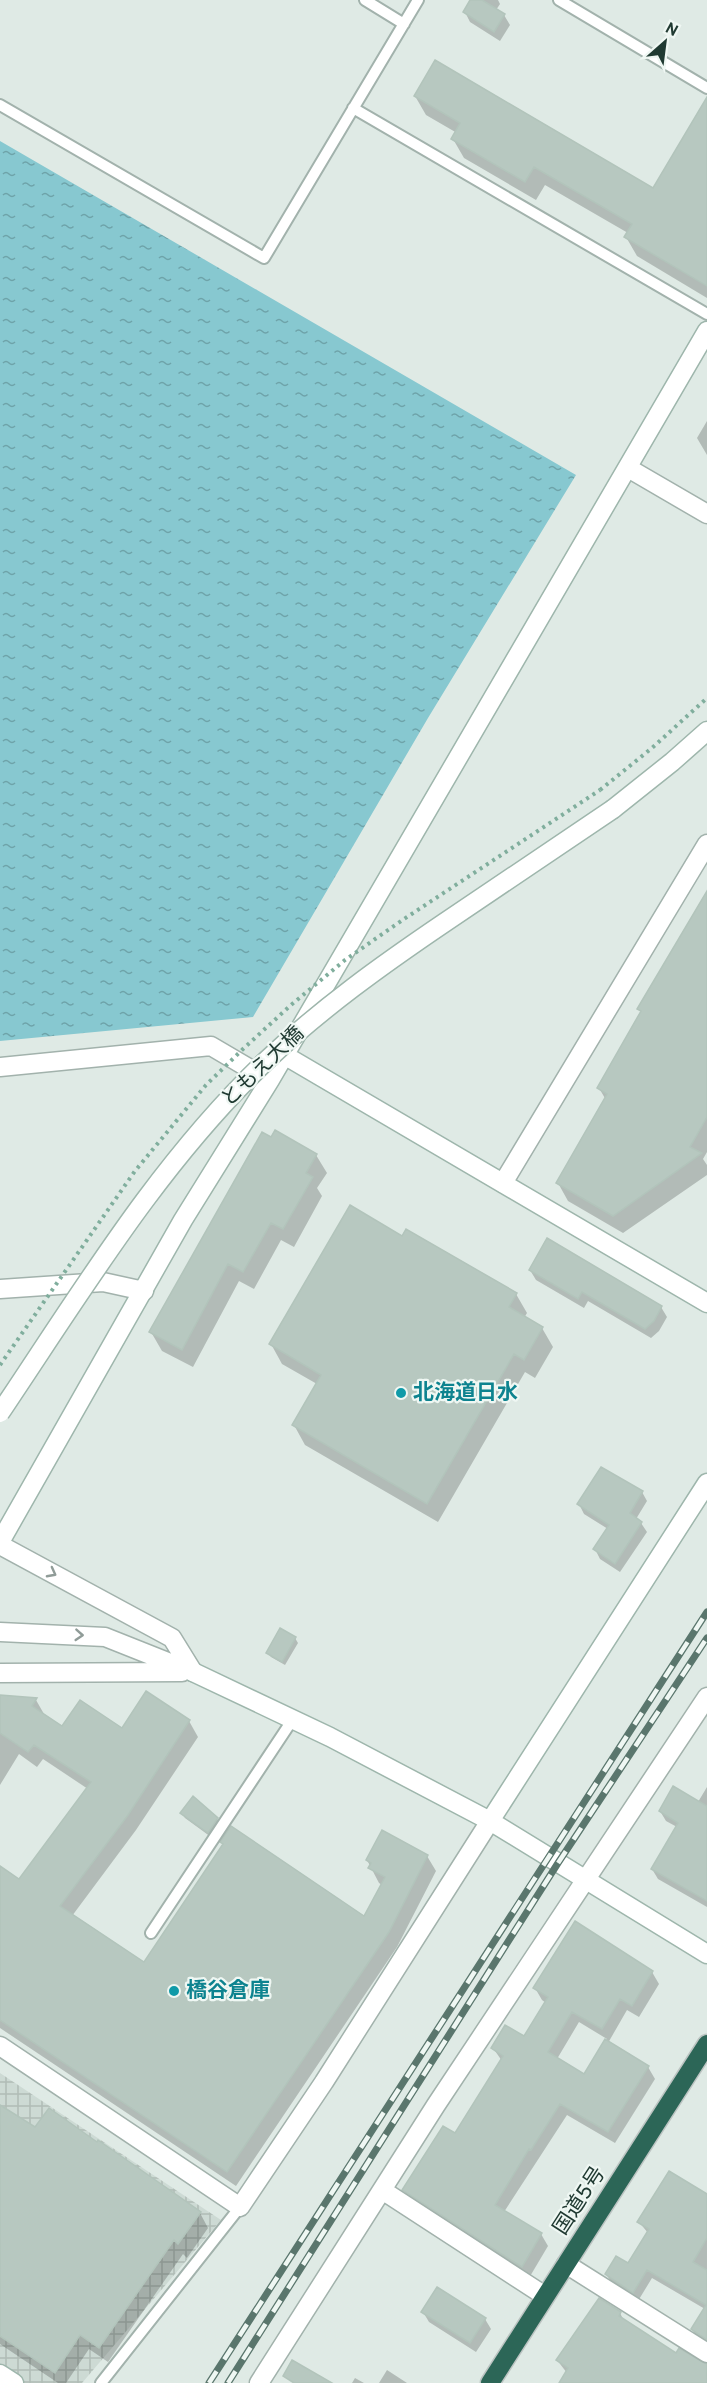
<svg xmlns="http://www.w3.org/2000/svg" width="707" height="2383" font-family="Overpass,'Noto Sans JP',sans-serif">
<defs>
<pattern id="industrial-grid" width="8" height="8" patternUnits="userSpaceOnUse" patternTransform="scale(1.5)"><rect width="8" height="8" fill="#cddad4"/><path d="M0 4h8M4 0v8" fill="none" stroke="#b0bcb6"/></pattern>
<pattern id="water-ripples" width="26" height="14" patternUnits="userSpaceOnUse" patternTransform="scale(1.5)"><rect width="26" height="14" fill="#87c8d0"/><path d="M2 4q2-2 4 0t4 0M15 11q2-2 4 0t4 0" fill="none" stroke="#6ea3a9"/></pattern>
</defs>
<rect width="100%" height="100%" fill="#dfeae5"/>
<path fill="url(#industrial-grid)" d="M0,2073L221,2220L82,2383H0Z"/>
<path fill="url(#water-ripples)" d="M0,141L576,475L428,718L253,1017L0,1041Z"/>
<path fill="#0003" fill-rule="evenodd" d="M472,0H498L500,4L496,10L504,15L510,25L500,41L470,22L465,12Z
M415,96L654,190L707,124V298L637,256L626,237L628,233L545,185L536,200L464,158L453,139L457,133L426,115Z
M707,421V455L697,438Z
M707,894V1152L703,1159L707,1165V1175L623,1233L568,1201L558,1183L606,1100L599,1088L642,1013L639,1009Z
M316,1155L327,1173L317,1188L322,1196L294,1247L281,1240L254,1289L239,1281L193,1367L162,1351L151,1332Z
M548,1240L661,1307L667,1317L659,1331L651,1338L588,1301L584,1308L536,1280L530,1270Z
M516,1294L527,1313L524,1318L542,1328L553,1347L535,1378L525,1372L438,1522L305,1445L294,1425L317,1384L282,1364L271,1344Z
M642,1492L647,1501L636,1519L641,1523L647,1532L620,1572L600,1559L595,1549L608,1529L584,1514L579,1504Z
M295,1638L298,1643L285,1665L271,1657L268,1653Z
M146,1693L189,1721L198,1737L136,1830L72,1916L144,1964L365,1918L382,1885L379,1883L367,1860L427,1856L436,1871L397,1947L236,2186L0,2028V1868L20,1881L88,1789L43,1759L37,1767L19,1754L0,1785V1697L36,1700L44,1714L63,1728L122,1730Z
M707,1787V1907L658,1879L652,1869L677,1827L666,1821L660,1811L698,1802Z
M193,1799L210,1811L220,1823L211,1837L185,1818L182,1813Z
M652,1972L659,1984L639,2017L627,2010L608,2043L648,2067L655,2079L615,2143L567,2115L504,2212L541,2234L548,2246L529,2278L411,2202L404,2190L456,2135L502,2061L493,2048L524,2038L546,2003L542,2000L535,1988ZM579,2022L607,2039L584,2077L557,2059Z
M0,2117L36,2130L200,2213L208,2228L187,2258L183,2254L108,2362L89,2349L66,2383H58L0,2344Z
M707,2196V2345L698,2339L692,2329L705,2309L652,2278L638,2301L612,2283L606,2274L629,2265L648,2233L639,2222Z
M423,2312L485,2319L491,2329L476,2352L429,2322Z
M620,2313L624,2321L677,2355L707,2368V2383H561L567,2373L557,2360Z
M387,2370L407,2383H379Z
M355,2378L364,2383H352Z"/>
<path fill="#b7c8c0" stroke="#b2c4bb" stroke-width="1.5" d="M470,0H482L505,14L494,32L463,12Z
M435,60L653,188L707,97V286L624,237L632,224L534,167L525,182L451,139L460,123L414,96Z
M707,891V1117L690,1147L702,1153L613,1216L556,1183L607,1094L597,1088L641,1011L637,1009Z
M275,1130L317,1154L306,1173L313,1177L283,1229L271,1223L243,1272L228,1264L182,1350L149,1332L262,1132L271,1137Z
M350,1205L402,1236L406,1229L517,1293L509,1307L543,1327L524,1360L514,1354L427,1504L292,1425L321,1375L269,1344Z
M547,1238L662,1306L654,1321L645,1329L582,1292L578,1299L529,1270Z
M601,1467L643,1491L630,1513L642,1522L615,1564L593,1549L609,1525L577,1504Z
M280,1628L296,1637L282,1662L266,1653Z
M146,1691L190,1720L128,1815L60,1906L144,1962L223,1844L220,1842L231,1826L364,1916L385,1877L368,1868L371,1863L366,1860L382,1830L428,1855L389,1932L227,2172L0,2020V1866L19,1879L91,1782L34,1745L28,1752L0,1733V1695L37,1698L32,1706L62,1726L80,1700L122,1728Z
M673,1786L707,1806V1901L651,1869L678,1823L659,1811Z
M193,1796L218,1818L208,1833L180,1813Z
M575,1921L653,1971L632,2006L620,1999L602,2029L572,2012L548,2052L584,2074L605,2039L649,2066L608,2132L560,2104L531,2150L529,2149L495,2205L542,2233L522,2267L402,2190L443,2126L455,2133L503,2056L491,2048L505,2025L524,2036L548,1997L533,1988Z
M0,2105L35,2127L49,2108L97,2142L98,2140L201,2212L178,2244L174,2240L99,2348L80,2335L55,2373L0,2336Z
M669,2171L707,2194V2238L693,2262L707,2270V2340L691,2329L706,2305L647,2270L633,2293L605,2274L616,2256L628,2263L649,2229L637,2222Z
M437,2287L486,2318L470,2343L421,2312Z
M599,2298L621,2312L619,2316L676,2353L679,2348L707,2364V2383H559L568,2368L556,2360Z
M292,2360L332,2383H294L283,2376Z"/>
<g fill="none" stroke-linecap="round" stroke-linejoin="round">
<defs>
<path id="lane" d="M365,0L404,24
M559,0L707,88
M0,105L264,258L418,0
M353,108L707,314
M151,1933L293,1719
M101,2383L240,2207"/>
<path id="street" d="M628,468L707,514
M0,1067L211,1046L267,1079
M503,1183L707,844
M0,1289L103,1282L144,1291
M0,1545L172,1638L193,1672
M0,1632L105,1637L193,1672
M0,1673L182,1672
M0,2046L240,2207L324,2082L490,1821
M382,2190L545,2296
M566,2264L707,2353
M259,2383L436,2105L707,1697"/>
<path id="secondary" d="M613,809L672,762L707,731
M284,1055L707,1303
M0,1542L183,1220L270,1080L707,331
M193,1672L330,1737L490,1821L707,1954
M490,1821L707,1483
M0,2374L14,2383"/>
<path id="highway" d="M490,2383L707,2044"/>
</defs>
<use href="#lane" stroke="#a2b2ac" stroke-width="14"/>
<use href="#street" stroke="#a2b2ac" stroke-width="21"/>
<use href="#secondary" stroke="#9eb6ac" stroke-width="21"/>
<use href="#highway" stroke="#bcc4c2" stroke-width="21"/>
<path stroke="#80ae9d" stroke-width="4" stroke-dasharray="3 4.5" stroke-linecap="butt" d="M600,790L652,748L707,698"/>
<use href="#lane" stroke="#fff" stroke-width="10"/>
<use href="#street" stroke="#fff" stroke-width="18"/>
<use href="#secondary" stroke="#fff" stroke-width="18"/>
<use href="#highway" stroke="#2c6657" stroke-width="18"/>
<defs>
<path id="rail" d="M209,2383L707,1612
M228,2383L558,1863L707,1638"/>
</defs>
<use href="#rail" stroke="#5a766d" stroke-width="7"/>
<use href="#rail" stroke="#eff7f3" stroke-width="4.5" stroke-dasharray="14" stroke-linecap="butt"/>
<defs>
<path id="secondary-bridge" d="M0,1413C82,1291 160,1161 268,1059C322,1008 382,965 444,923C500,885 556,847 613,809"/>
</defs>
<use href="#secondary-bridge" stroke="#9eb6ac" stroke-width="21" stroke-linecap="butt"/>
<path stroke="#80ae9d" stroke-width="4" stroke-dasharray="3 4.5" stroke-linecap="butt" d="M0,1365L135,1171L206,1085L243,1049L291,1005L345,960L404,919L600,790"/>
<use href="#secondary-bridge" stroke="#fff" stroke-width="18"/>
</g>
<defs><path id="oneway-chevron" d="M-2-3.5L2.5 0L-2 3.5" fill="none" stroke-width="1.6" stroke-linecap="round" stroke-linejoin="round" transform="scale(1.5)"/></defs>
<g stroke="#909c98">
<use href="#oneway-chevron" transform="translate(52 1573) rotate(28)"/>
<use href="#oneway-chevron" transform="translate(79 1635) rotate(4)"/>
</g>
<g fill="#0f9aa8" stroke="#eff7f3" stroke-width="2">
<circle cx="401" cy="1393" r="6"/>
<circle cx="174" cy="1991" r="6"/>
</g>
<g text-anchor="middle" dominant-baseline="central" stroke-width="4.5" stroke-linejoin="round" paint-order="stroke">
<g font-size="21" fill="#203a32" stroke="#eff7f3">
<text transform="translate(263 1067) rotate(-44)">ともえ大橋</text>
<text transform="translate(580 2201) rotate(-57)">国道5号</text>
</g>
<g font-size="21" font-weight="bold" fill="#0d838f" stroke="#eff7f3" text-anchor="start">
<text x="413" y="1393">北海道日水</text>
<text x="186" y="1991">橋谷倉庫</text>
</g>
</g>
<g transform="translate(665 42) rotate(28)" stroke="#eff7f3" stroke-width="4.5" paint-order="stroke">
<path d="M0-4.5L10 22L0 15L-10 22Z" fill="#203a32"/>
<text y="-9" font-size="16" font-weight="bold" text-anchor="middle" fill="#203a32">N</text>
</g>
</svg>
